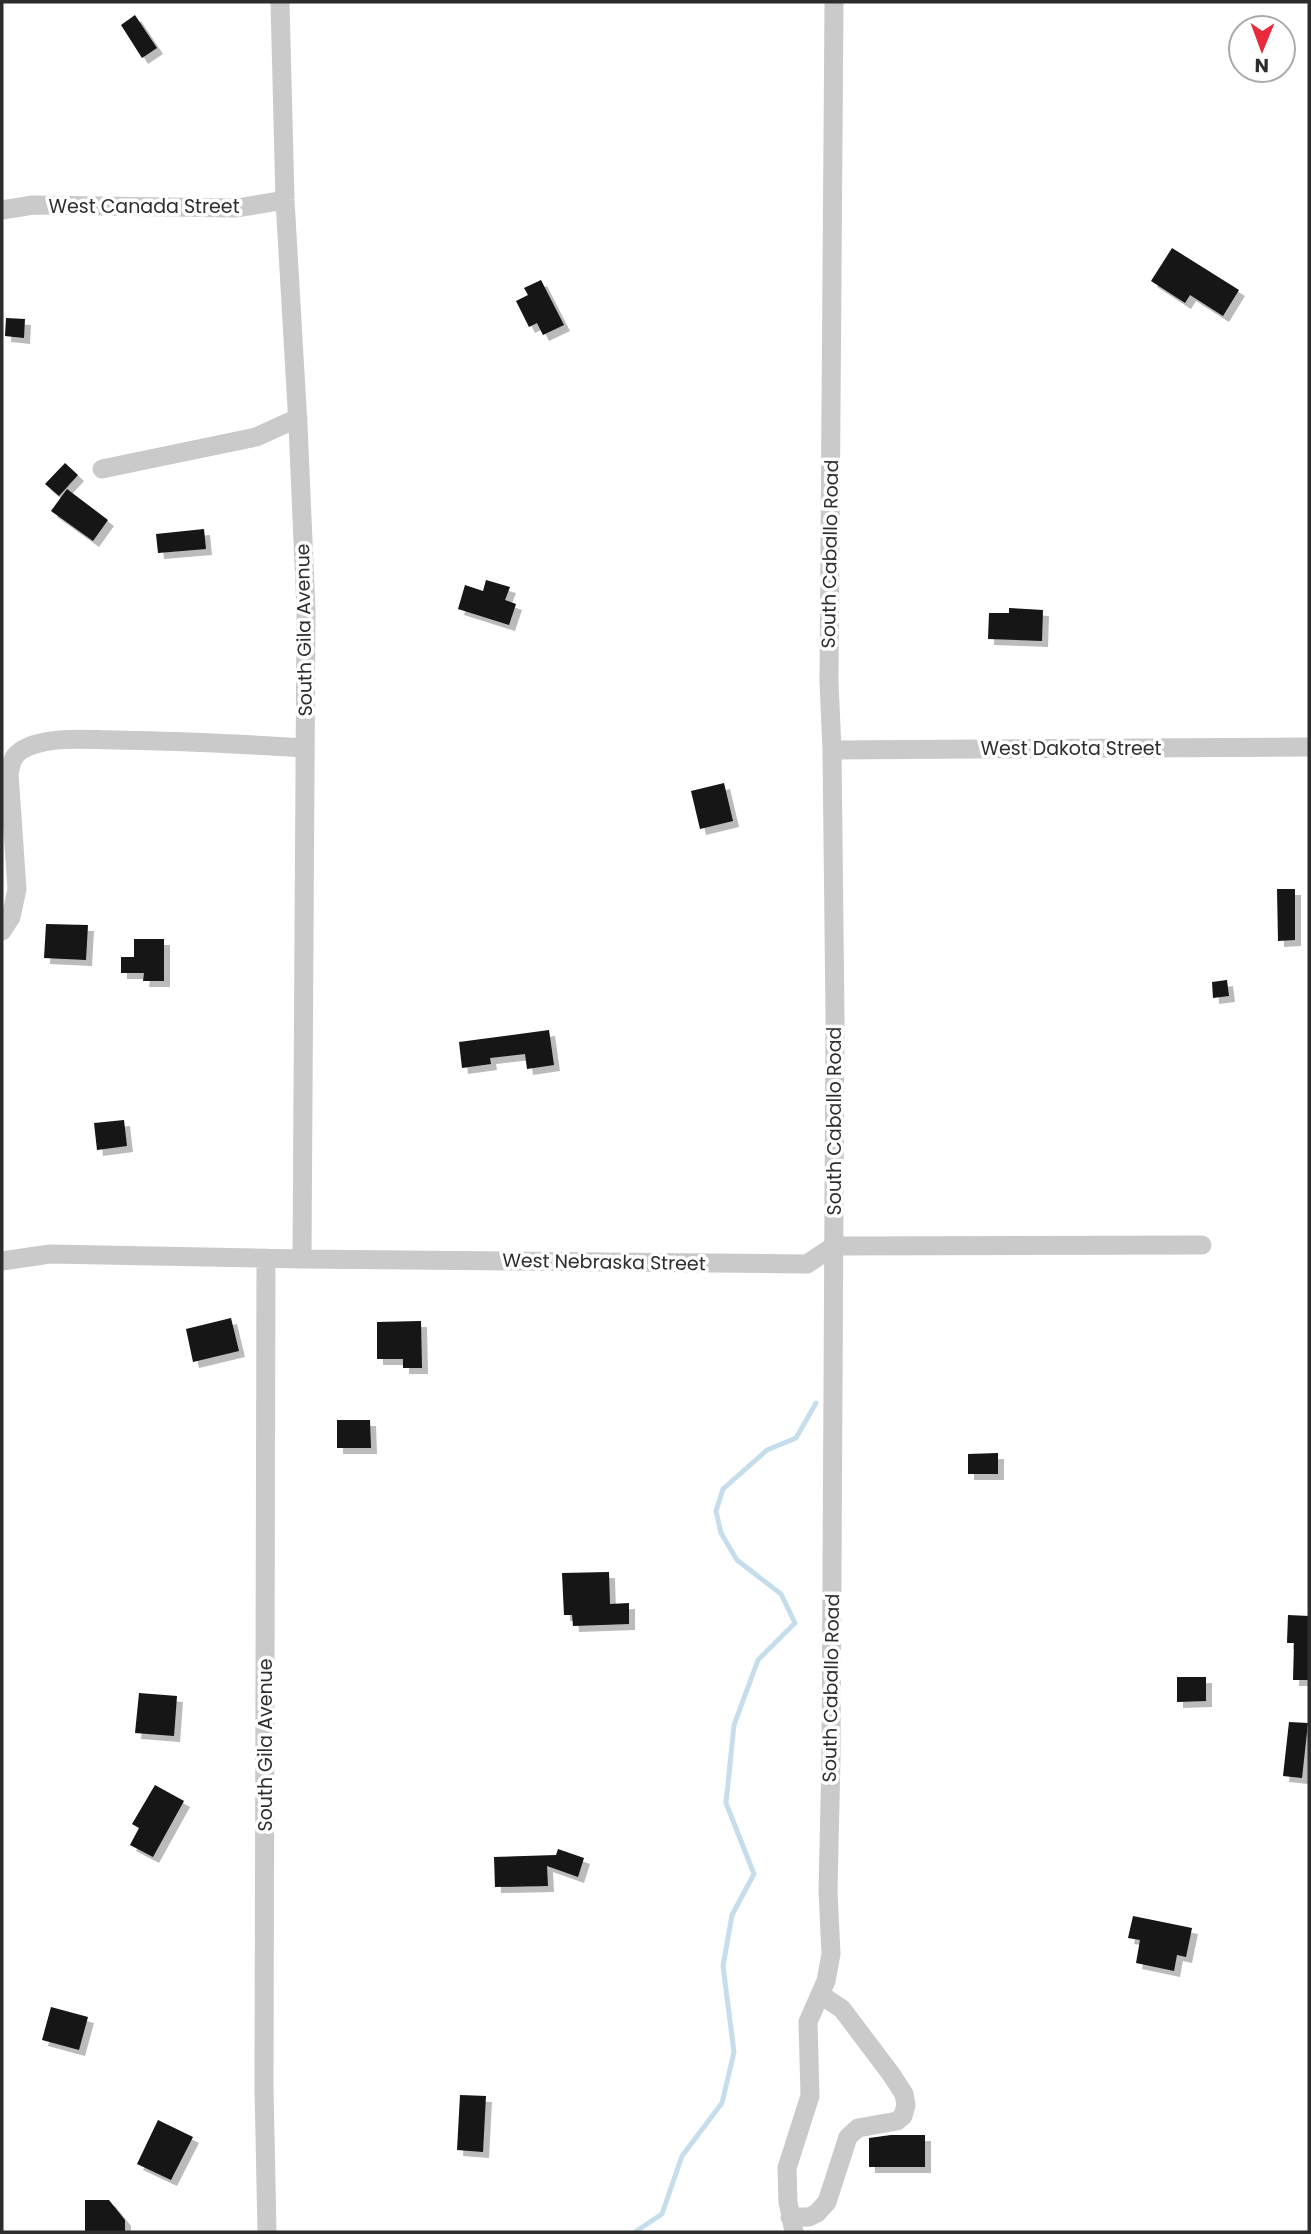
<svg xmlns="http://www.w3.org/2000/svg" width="1311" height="2234" font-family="Poppins,sans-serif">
<defs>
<filter id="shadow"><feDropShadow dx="6" dy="6" stdDeviation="0" flood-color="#0004"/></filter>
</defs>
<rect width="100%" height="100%" fill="#fff"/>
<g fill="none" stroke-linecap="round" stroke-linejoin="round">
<path stroke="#c6deec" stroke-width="5" d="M635,2232L662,2214L682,2156L722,2103L734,2052L723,1966L732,1915L754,1874L726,1803L734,1725L758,1660L795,1623L781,1594L737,1560L721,1533L716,1511L723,1489L767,1450L796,1438L816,1403"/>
</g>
<path fill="#141414" filter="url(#shadow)" d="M135,15L157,48L142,58L121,25Z
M1172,248L1239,290L1223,316L1190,295L1185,303L1151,281Z
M541,280L564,325L543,335L537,323L529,327L516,301L528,295L524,288Z
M6,318L25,319L24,338L5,336Z
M65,463L78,475L59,496L45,484Z
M67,489L108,520L93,541L51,511Z
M204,529L206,549L158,553L156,534Z
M486,580L510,587L505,600L516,604L509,625L458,609L465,585L483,591Z
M1009,608L1043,610L1042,641L988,639L989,613H1009Z
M724,783L733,821L700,829L691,791Z
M1277,889H1295V940L1278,941Z
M46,924L88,925L86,960L44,958Z
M134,939H164V981H143L144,973H121V957H134Z
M1227,980L1229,996L1213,998L1212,982Z
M549,1030L554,1065L527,1069L525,1054L490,1058L491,1064L462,1068L459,1042Z
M124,1120L127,1146L97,1150L94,1123Z
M231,1318L239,1351L193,1362L186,1329Z
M421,1321L422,1368H403V1359H377V1322Z
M337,1420H370L371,1448H337Z
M998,1453V1474H968V1454Z
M609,1572L610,1604L629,1603V1624L573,1626L572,1615H564L562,1573Z
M1288,1615L1309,1616V1680H1293L1294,1643H1287Z
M1177,1677H1206V1701L1177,1702Z
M139,1693L177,1696L174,1736L135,1733Z
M1289,1722L1308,1723L1302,1778L1283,1776Z
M155,1785L184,1801L153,1857L130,1845L139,1828L132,1824Z
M558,1849L584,1858L578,1877L547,1866L548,1886L495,1887L494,1857L556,1855Z
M1133,1916L1192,1928L1186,1957L1177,1955L1174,1971L1136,1963L1140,1940L1128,1938Z
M51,2007L88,2017L79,2050L42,2040Z
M460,2095L486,2096L483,2152L457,2150Z
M158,2120L193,2137L171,2180L137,2164Z
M891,2135H925V2167H869V2138Z
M85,2200H109L125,2220V2232H85Z"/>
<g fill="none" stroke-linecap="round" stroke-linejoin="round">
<path stroke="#cacaca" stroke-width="19" d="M280,2L285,200L298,425L306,610L302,1259
M2,210L33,205L237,208L285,200
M102,469L256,437L298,418
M832,750L1309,747
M2,931L11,917L17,889L9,774C12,758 15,752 30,746C56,736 89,740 116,740C179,741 242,744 305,748
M266,1258L264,2088L267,2232
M2,1261L50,1254L302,1259L807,1264L834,1246L1202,1245
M790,2217H809L817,2213L827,2202L848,2137L858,2128L897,2121L903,2116L906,2105L904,2094L891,2074L842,2009L821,1995
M794,2232L788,2202L787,2168L810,2096L808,2022L826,1981L831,1954L828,1891L831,1758L835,1017L832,750L829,682L834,2"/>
</g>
<g text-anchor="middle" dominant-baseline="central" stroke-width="7" stroke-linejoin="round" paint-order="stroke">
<g font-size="19" fill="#2d2d2d" stroke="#fff">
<text x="144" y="206">West Canada Street</text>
<text transform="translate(830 554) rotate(-89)">South Caballo Road</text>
<text transform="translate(304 630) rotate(-91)">South Gila Avenue</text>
<text x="1071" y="748">West Dakota Street</text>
<text transform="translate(834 1121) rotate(-90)">South Caballo Road</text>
<text transform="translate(604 1262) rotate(1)">West Nebraska Street</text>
<text transform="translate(831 1688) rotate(-89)">South Caballo Road</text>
<text transform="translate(265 1745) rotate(-90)">South Gila Avenue</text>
</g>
</g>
<rect width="1311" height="2234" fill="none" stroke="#2d2d2d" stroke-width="7"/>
<g transform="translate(1262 49) rotate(181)"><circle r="33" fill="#ffffff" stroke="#ababab" stroke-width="2"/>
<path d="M0-5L12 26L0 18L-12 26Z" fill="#ea2a3c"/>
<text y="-10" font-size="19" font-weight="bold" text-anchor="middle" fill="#2d2d2d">N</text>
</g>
</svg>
